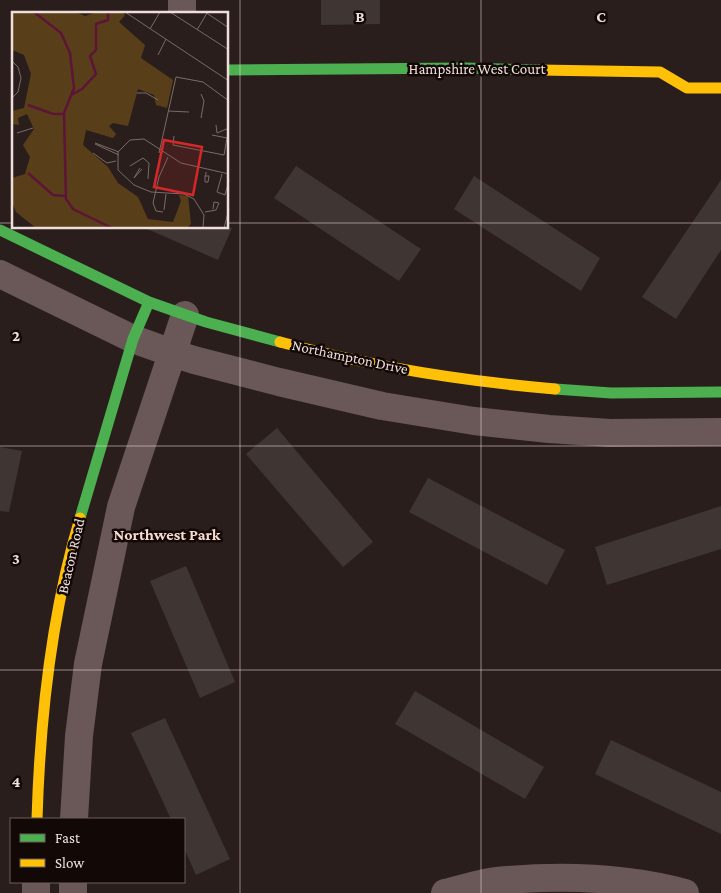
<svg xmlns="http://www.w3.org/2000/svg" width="721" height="893" font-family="'Crimson Pro',serif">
<rect width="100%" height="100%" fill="#2a1e1c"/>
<path fill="#3f3633" d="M321,0H380V24L321,25Z
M296,166L421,249L399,281L274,198Z
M474,176L600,258L581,291L454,209Z
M721,180V250L676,319L642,297Z
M145,228H232L218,260Z
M277,428L373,542L343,567L246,454Z
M0,447L22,451L9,512L0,511Z
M428,478L565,550L547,585L409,512Z
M721,506V549L607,585L595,547Z
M186,566L235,682L200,698L150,581Z
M415,691L544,767L525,799L395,724Z
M165,718L230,859L196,875L184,848V819H171L131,733Z
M611,740L721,792V834L595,774Z"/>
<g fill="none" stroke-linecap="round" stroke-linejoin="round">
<path stroke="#6a5758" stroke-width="28" d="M182,0V14
M0,274L133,339L172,353L194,360L279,382L382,406L474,421L549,429L610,433L721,432
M74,819L79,736L88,664L121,507L185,315
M36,893V882
M73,893V882
M445,893C462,889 480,883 497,881C559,875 625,877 685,893"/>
<path stroke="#4caf50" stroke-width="11" d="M228,70L464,68L539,70
M0,230L149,302L206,322L280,342
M555,389L611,393L721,392
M80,518L133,339L149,302"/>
<path stroke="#ffc107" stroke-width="11" d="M539,70L660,72L687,88H721
M280,342C369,366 462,381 555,389
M37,819C40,718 51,615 80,518"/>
</g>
<path fill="none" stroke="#eedfdb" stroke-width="1" stroke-opacity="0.55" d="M240,0V893M481,0V893M0,223H14M228,223H721M0,446H721M0,670H721"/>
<g text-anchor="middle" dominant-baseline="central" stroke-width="5" stroke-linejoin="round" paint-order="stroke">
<g font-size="15" fill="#eedfdb" stroke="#120806">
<text x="477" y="69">Hampshire West Court</text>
<text transform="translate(350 357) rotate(12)">Northampton Drive</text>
<text transform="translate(71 556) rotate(-77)">Beacon Road</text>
</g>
<g font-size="16" font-weight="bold" fill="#f8dad2" stroke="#120806">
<text x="167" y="534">Northwest Park</text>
</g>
</g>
<g transform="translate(12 12)">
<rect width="216" height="216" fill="#2a1e1c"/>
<path d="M0,0H64L73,4L85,0H110L113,3L107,10L133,33L129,46L161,68L155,96L144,93L142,83L126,77L116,114L101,111L97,114L104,122L101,126L74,118L71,133L96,155L106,171L126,185L136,207L161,210L169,189L167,183L176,184L179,212L175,216H24L4,200L0,190V166L13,162L18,145L11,133L22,117L15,102L6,106L7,113L0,112V99L12,96L19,62L12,43L0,38Z" fill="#593f19"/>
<path fill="none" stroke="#5e1437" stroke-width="2.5" d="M22,0L49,21L58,41L62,76L52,101L54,187L61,197L100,216M59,83L70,77L84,62L78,44L84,38V12L96,8V0M16,93L41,102H52M16,161L41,183L53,184"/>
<path fill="none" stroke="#786b68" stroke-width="1" d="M113,0L217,69M158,0L217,38M193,0L217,16M138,17L148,0M185,18L195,1M146,43L154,27M0,49L6,55L9,66L6,80L0,86M125,81H134L146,88M189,82L192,89L189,106M156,99L177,100M204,113L205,121L217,116M5,121L21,116M162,124L161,133L212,143L215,126L200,123M83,131L107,140M83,132L107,143M81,141L95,151L104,149M147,141L164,65L191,70L217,89M118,154L131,146L137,151L136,167M128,156L122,166L130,157M210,162L205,180L213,183L217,168M193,164H197L196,170H193V164L194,162V160M152,198L154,182M151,200L144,199L141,191L147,165L156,145M193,200L204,198L207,191L202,190L201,197M191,216L192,203L182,187L172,182L139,180L122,173L106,158V140L118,128L132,127L169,151L217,162M212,216L217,197"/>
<path fill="#d62828" fill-opacity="0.15" stroke="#d62828" stroke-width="2.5" d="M152,128L190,135L181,183L142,175Z"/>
<rect width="216" height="216" fill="none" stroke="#eedfdb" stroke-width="2.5"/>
</g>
<g font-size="16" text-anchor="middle" font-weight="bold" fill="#eedfdb" stroke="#120806" stroke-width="5" stroke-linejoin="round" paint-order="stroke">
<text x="360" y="22">B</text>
<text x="601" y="22">C</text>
<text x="16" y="341">2</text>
<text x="16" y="564">3</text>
<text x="16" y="787">4</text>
</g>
<rect x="10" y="818" width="175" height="65" fill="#120806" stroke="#6a5e5b"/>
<rect x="20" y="834" width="25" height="8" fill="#4caf50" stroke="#6a5e5b"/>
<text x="55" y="843" font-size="15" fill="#eedfdb">Fast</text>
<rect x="20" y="859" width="25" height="8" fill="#ffc107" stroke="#6a5e5b"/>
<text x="55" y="868" font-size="15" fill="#eedfdb">Slow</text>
</svg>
